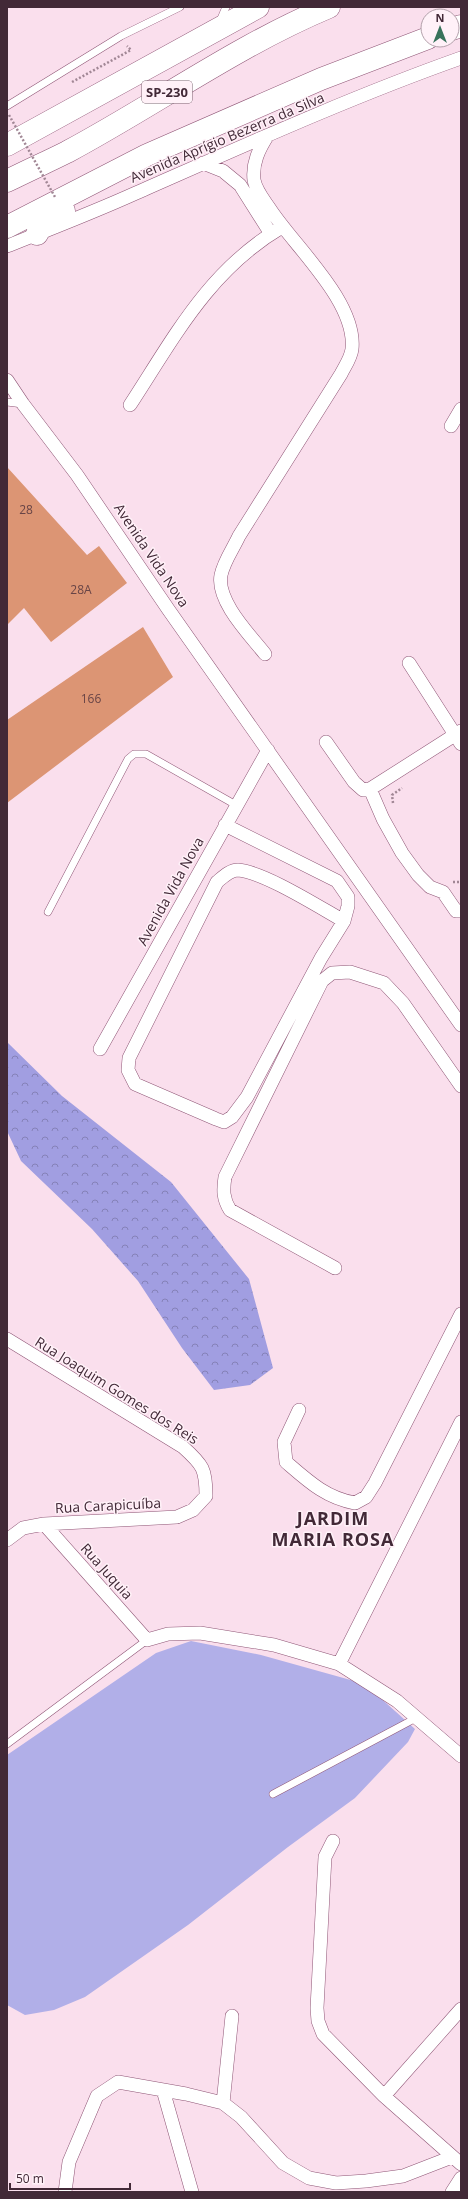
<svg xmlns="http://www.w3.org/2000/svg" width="468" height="2199" font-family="'Open Sans',sans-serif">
<defs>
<pattern id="forest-crowns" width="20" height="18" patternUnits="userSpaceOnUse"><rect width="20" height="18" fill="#a19ee1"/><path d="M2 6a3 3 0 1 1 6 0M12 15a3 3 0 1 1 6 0" fill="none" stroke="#8581b7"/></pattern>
</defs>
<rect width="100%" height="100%" fill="#fadfed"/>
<path fill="#b1afe8" d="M191,1641L261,1655L365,1684L415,1729L408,1742L355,1798L288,1847L188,1925L85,1997L54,2010L25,2015L7,2005V1755L156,1653Z"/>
<path fill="url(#forest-crowns)" d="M7,1042L62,1096L171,1182L249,1279L273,1368L250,1385L214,1390L182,1348L138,1281L92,1229L21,1161L7,1131Z"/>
<path fill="#dc9574" d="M7,467L87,555L99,546L127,583L51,642L24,608L7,625Z
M143,627L173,677L7,803V720Z"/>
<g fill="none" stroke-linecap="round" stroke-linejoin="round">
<defs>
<path id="lane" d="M220,21L226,7
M7,106L121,36L180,7
M7,402L23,404
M48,912L128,759L134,754H146L236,805
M7,1744L147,1640
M273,1794L416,1718"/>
<path id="street" d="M203,163L223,171L240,185L271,234
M7,246C50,229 94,212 136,193C243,146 351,97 461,58
M7,380L23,404L77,475L168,609L461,1025
M130,405C175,336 209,270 282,227
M451,426L461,409
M265,654C250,635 216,601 221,575C224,561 233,549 239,536L341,374C345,366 351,358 352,349C357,302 294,246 270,209C264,200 256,191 254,180C252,163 259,149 268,135
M409,663L461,744
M326,742L354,782L363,790L370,789L461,731
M370,789L383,819L402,853L418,875L430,887L443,892L456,911H461
M225,825L337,881L348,897V906L344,921L321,958L247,1097L232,1117L224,1122L216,1119L135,1084L128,1070L129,1058L217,882C223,877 230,870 238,870C264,872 319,907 344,921
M100,1049L268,750
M335,1268L230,1210C223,1199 223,1190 225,1177L322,981L332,973L350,972L384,983L403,1003L461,1086
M7,1339L183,1447C203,1465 206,1469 206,1496L193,1510L177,1517L44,1524L23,1528L7,1540
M299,1410L284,1442L286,1462C308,1481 326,1498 355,1503L366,1497L375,1483L461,1314
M44,1524L147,1640L168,1634L200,1633L274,1645L339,1664L397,1701L461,1756
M339,1664L461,1422
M333,1841L325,1857L317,2008L318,2021L323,2034L384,2096L461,2164
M163,2090L192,2192
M384,2096L461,2009
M223,2103L232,2016
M65,2192L69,2162L97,2096L118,2082L186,2094L223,2103L241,2117L283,2163L309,2178L336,2183L366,2181L403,2176L452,2157
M452,2192L461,2178"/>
<path id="highway" d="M452,29L461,26
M7,145L258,7
M7,181C27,171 47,162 67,152C155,105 236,46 329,7
M7,227L147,155L321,79L428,38
M37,234L44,221L64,211"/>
</defs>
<use href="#lane" stroke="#8f5676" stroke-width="8"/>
<use href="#street" stroke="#8f5676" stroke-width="14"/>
<use href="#highway" stroke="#8f5676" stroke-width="23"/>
<path stroke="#a18795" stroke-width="2.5" stroke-dasharray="2 2" stroke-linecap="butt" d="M72,82L131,50L127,46
M393,803L392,795L402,788
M453,882H461"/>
<use href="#lane" stroke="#fff" stroke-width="7"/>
<use href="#street" stroke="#fff" stroke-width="13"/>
<use href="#highway" stroke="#fff" stroke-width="22"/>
<path stroke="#a18795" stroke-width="2.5" stroke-dasharray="2 2" stroke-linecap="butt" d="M9,115L55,197"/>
</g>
<g text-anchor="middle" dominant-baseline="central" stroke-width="3" stroke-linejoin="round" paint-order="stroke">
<g font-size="12" fill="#684446">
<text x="26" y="509">28</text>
<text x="81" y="589">28A</text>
<text x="91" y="698">166</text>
</g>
<rect fill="#fff1f8" stroke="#7b6571" stroke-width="1" x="142" y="81" width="50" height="22" rx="3"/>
<g font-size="13" font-weight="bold" fill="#422937">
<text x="167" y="92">SP-230</text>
</g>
<g font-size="14" fill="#422937" stroke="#fff1f8">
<text transform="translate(227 137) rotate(-23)">Avenida Aprígio Bezerra da Silva</text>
<text transform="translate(152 555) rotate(56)">Avenida Vida Nova</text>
<text transform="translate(170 891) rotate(-61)">Avenida Vida Nova</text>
<text transform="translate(117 1390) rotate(32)">Rua Joaquim Gomes dos Reis</text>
<text transform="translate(108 1505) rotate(-3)">Rua Carapicuíba</text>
<text transform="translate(107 1571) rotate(48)">Rua Juquia</text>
</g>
<g font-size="18" font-weight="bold" letter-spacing="1" fill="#422937" stroke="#fff1f8">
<text x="333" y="1518">JARDIM<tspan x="333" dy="21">MARIA ROSA</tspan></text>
</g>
</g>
<rect width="468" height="2199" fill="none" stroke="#422937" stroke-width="16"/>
<g transform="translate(440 28)"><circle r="19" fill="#fff1f8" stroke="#b3a1ab"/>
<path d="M0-3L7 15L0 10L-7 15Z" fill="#38725b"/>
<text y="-6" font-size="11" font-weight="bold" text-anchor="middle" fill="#422937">N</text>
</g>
<path d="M10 2183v6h120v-6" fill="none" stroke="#422937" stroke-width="2"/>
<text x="16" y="2183" font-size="12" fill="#422937" stroke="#fff1f8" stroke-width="3" paint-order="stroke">50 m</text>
</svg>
